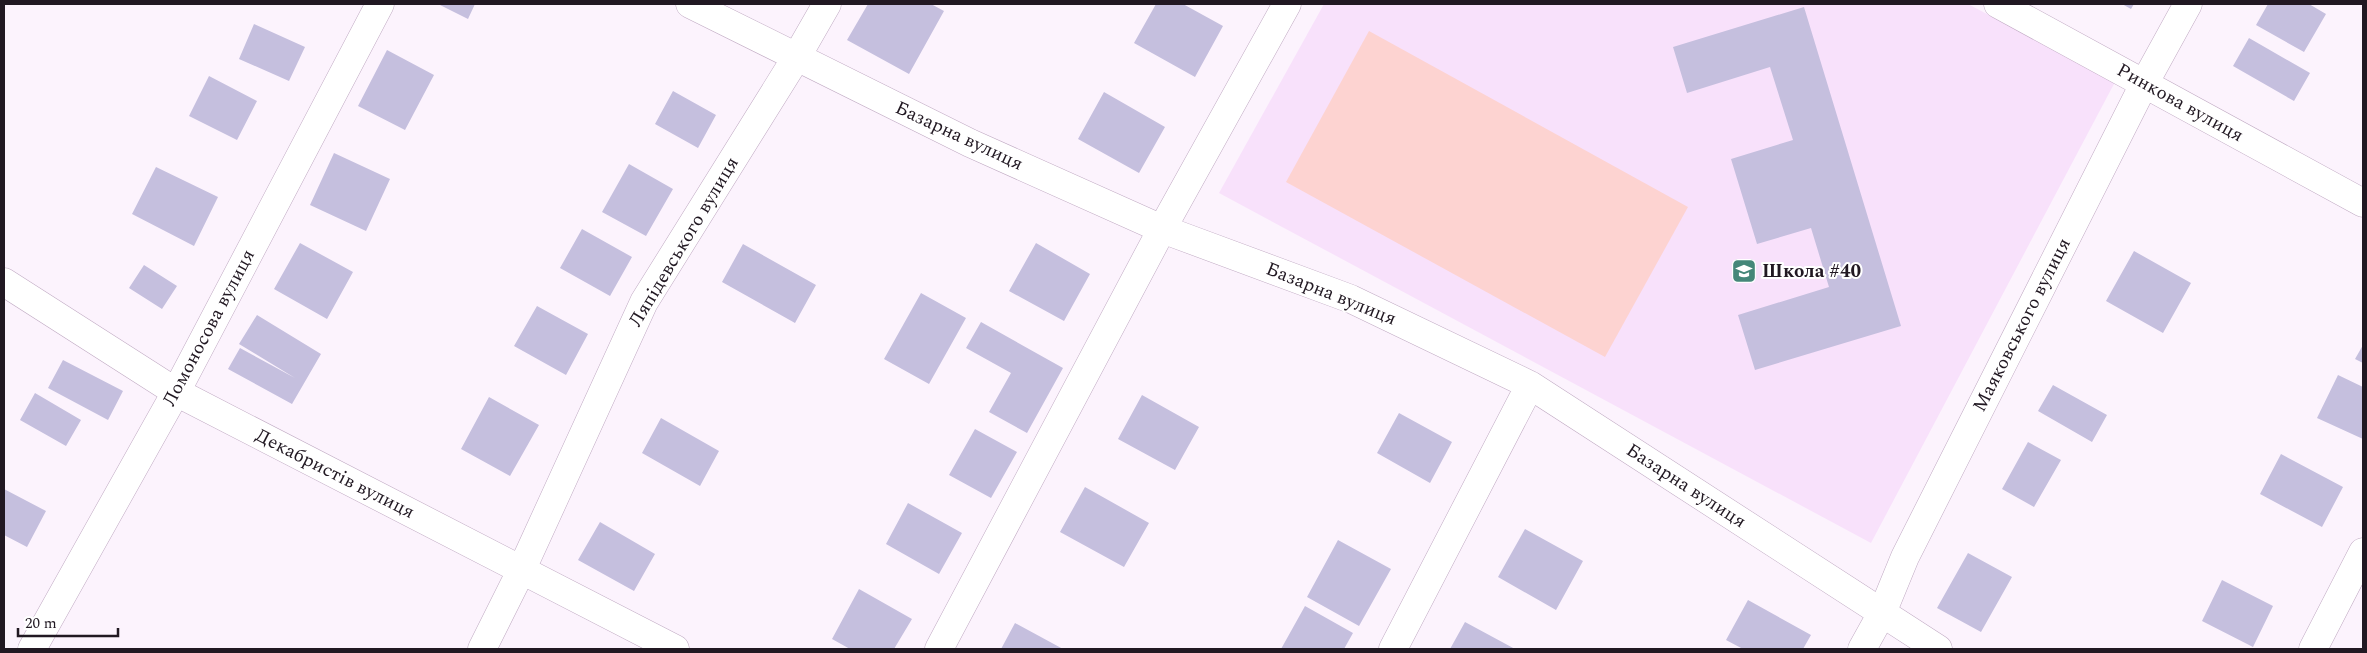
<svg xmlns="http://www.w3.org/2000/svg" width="2367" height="653" font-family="Spectral,serif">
<rect width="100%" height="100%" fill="#fcf3fd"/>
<path fill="#f8e1fb" d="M1324,4H1968L2115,82L1871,543L1219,193Z"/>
<path fill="#fdd3d1" d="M1369,31L1688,207L1605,357L1286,182Z"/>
<path fill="#c5bfde" d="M438,4H475L468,19Z
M868,4H931L944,11L909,74L847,40Z
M1156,4H1183L1223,26L1195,77L1134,43Z
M2122,4H2134L2131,9Z
M2268,4H2309L2326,14L2304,52L2256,25Z
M1804,7L1901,326L1755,370L1738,315L1829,287L1811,228L1757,244L1731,159L1793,140L1770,67L1687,93L1673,47Z
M254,24L305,47L289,81L239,59Z
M2249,38L2310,73L2294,101L2233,66Z
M387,50L434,75L405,130L358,106Z
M209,76L257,101L237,140L189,116Z
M673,91L716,115L698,148L655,124Z
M1104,92L1165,127L1139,173L1078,139Z
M334,153L390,179L366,231L310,205Z
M629,164L673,189L646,236L602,212Z
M156,167L218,197L194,246L132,214Z
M582,229L632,257L610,296L560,268Z
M300,243L353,272L327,319L274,289Z
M1036,243L1090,274L1064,321L1009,291Z
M743,244L816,285L795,323L722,282Z
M2134,251L2191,283L2163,333L2106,301Z
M144,265L177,286L162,309L129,288Z
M921,293L966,318L929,384L884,359Z
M537,306L588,334L566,375L514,346Z
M257,315L321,354L292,404L228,369L240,348L295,378L239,344Z
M981,322L1063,368L1027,433L989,412L1011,373L966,348Z
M2363,345V363L2355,359Z
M63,360L123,391L108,420L48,388Z
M2338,375L2363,387V439L2317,418Z
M2053,385L2107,415L2092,442L2038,411Z
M35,393L81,420L66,446L20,420Z
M1142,395L1199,427L1175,470L1118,439Z
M489,397L539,425L510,476L461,449Z
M1399,413L1452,442L1430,483L1377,453Z
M661,418L719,451L700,486L642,453Z
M975,429L1017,452L991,498L949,475Z
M2028,442L2061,460L2034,507L2002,489Z
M2281,454L2343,487L2322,527L2260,494Z
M1085,487L1149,523L1124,567L1060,532Z
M4,489L46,511L27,547L4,535Z
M908,503L962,533L939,574L886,544Z
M600,522L655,554L634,591L578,560Z
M1525,529L1583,561L1556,610L1498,577Z
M1338,540L1391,569L1359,626L1307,597Z
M1968,553L2012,577L1981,632L1937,608Z
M2222,580L2273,606L2253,647L2202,621Z
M859,589L912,619L894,649H850L832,639Z
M1748,600L1811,635L1803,649H1743L1726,640Z
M1305,606L1353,633L1344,649H1281Z
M1465,622L1515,649H1450Z
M1015,623L1063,649H1001Z"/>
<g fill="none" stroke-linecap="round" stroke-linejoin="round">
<defs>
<path id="minor" d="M690,4L970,143L1162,229L1351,299L1530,385L1938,649
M1998,4L2363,203
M4,282L176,392L675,649
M32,649L176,392L380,4
M482,649L521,571L644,302L796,58L827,4
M939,649L1162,229L1287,4
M1393,649L1530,385
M1862,649L1882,613L1905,557L2144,84L2188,4
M2313,649L2363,552"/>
</defs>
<use href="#minor" stroke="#c0aac3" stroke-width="29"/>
<use href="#minor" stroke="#fff" stroke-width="28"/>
</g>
<defs>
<symbol id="school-square" viewBox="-11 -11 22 22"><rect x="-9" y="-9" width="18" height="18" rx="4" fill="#458779" stroke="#fff"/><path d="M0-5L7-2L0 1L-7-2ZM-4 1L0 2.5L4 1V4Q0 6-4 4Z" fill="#fff"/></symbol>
</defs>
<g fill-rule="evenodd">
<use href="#school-square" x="1730" y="257" width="28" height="28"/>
</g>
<g text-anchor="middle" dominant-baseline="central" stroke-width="4" stroke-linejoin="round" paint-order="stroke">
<g font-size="19" fill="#211822" stroke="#fff">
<text transform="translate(2180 103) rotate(29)">Ринкова вулиця</text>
<text transform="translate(959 136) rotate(25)">Базарна вулиця</text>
<text transform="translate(684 242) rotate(-59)">Ляпідевського вулиця</text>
<text transform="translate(1331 294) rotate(22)">Базарна вулиця</text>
<text transform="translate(2022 325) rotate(-63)">Маяковського вулиця</text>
<text transform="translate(209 328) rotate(-62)">Ломоносова вулиця</text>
<text transform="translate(335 474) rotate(27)">Декабристів вулиця</text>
<text transform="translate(1686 486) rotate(33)">Базарна вулиця</text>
</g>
<g font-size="19" font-weight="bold" fill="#211822" stroke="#fff" text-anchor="start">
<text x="1762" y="271">Школа #40</text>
</g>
</g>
<rect width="2367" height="653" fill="none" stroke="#211822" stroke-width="10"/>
<path d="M18 628v8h100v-8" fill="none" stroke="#211822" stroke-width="2.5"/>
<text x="25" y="628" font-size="15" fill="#211822" stroke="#ffffff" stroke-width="4" paint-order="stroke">20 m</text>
</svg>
